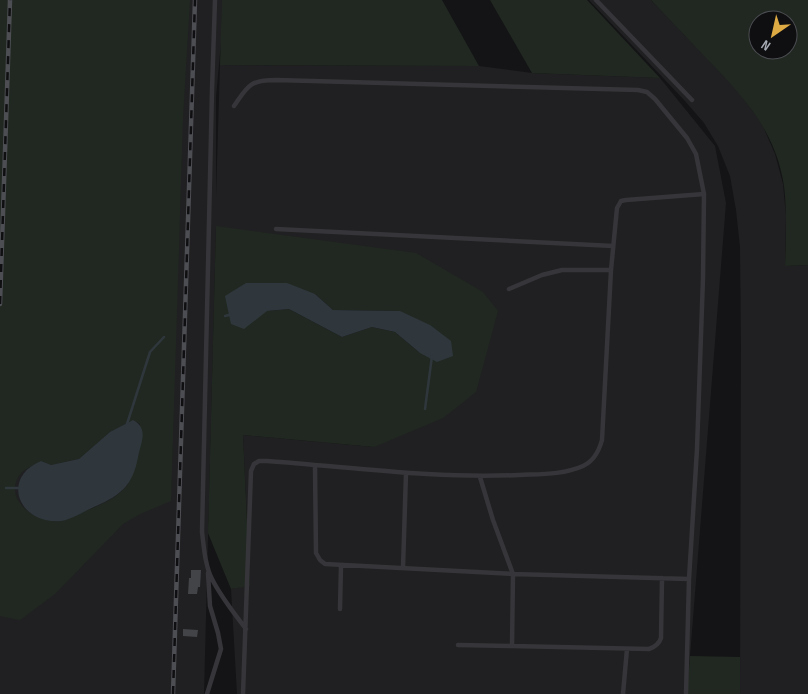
<svg xmlns="http://www.w3.org/2000/svg" width="808" height="694" font-family="'Sofia Sans Condensed',sans-serif">
<rect width="100%" height="100%" fill="#141416"/>
<path fill="#202022" d="M0,0H225L216,97V196L220,65L479,66L532,73L660,78L715,146L726,203L687,694H237L231,589L250,585L243,435L374,447L498,311L216,227L204,694H0Z
M589,0H651L740,93L762,124L775,154L783,184L786,216L785,266L808,265V694H740L741,344L740,247L736,210L730,176L718,146L704,123L685,101Z"/>
<path fill="#212821" fill-rule="evenodd" d="M0,0H190L183,118L171,501L140,514L123,524L55,594L20,620L0,616ZM133,420L140,424C138,436 134,475 128,484C116,501 94,507 76,515C71,517 66,520 62,521C37,525 0,499 21,473C26,468 35,465 41,461L51,465L79,459L110,432Z
M222,0H442L479,66L220,65Z
M490,0H587L660,78L532,73Z
M651,0H808V265L785,266C786,239 787,212 784,186C776,131 743,96 706,58C688,39 669,19 651,0ZM758,20H788V50H758Z
M216,226L416,253L483,292L498,311L476,392L443,418L374,447L243,435L250,586L231,589L208,533ZM315,294L333,310L400,311L420,353L395,332L372,327L342,337L289,309L267,311Z
M690,656L740,657V694H687Z"/>
<path fill="#2f373d" d="M246,283H287L315,294L333,310L400,311L430,325L451,341L453,356L437,362L420,353L395,332L372,327L342,337L289,309L267,311L244,329L231,324L225,296Z
M133,420C149,429 141,442 138,457C133,485 121,495 96,506C87,510 70,520 61,521C19,525 0,478 41,461L51,465L79,459L110,432Z"/>
<g fill="none" stroke-linecap="round" stroke-linejoin="round">
<path stroke="#2f373d" stroke-width="2.5" d="M225,316L233,314
M425,409L432,356
M127,424L150,352L164,337
M6,488H18"/>
</g>
<path fill="#434448" d="M191,570H201L200,587H198L197,594H188L189,578H191Z
M183,629L198,630L197,637L183,636Z"/>
<g fill="none" stroke-linecap="round" stroke-linejoin="round">
<path stroke="#36363a" stroke-width="4.5" d="M215,0L212,90L202,532C204,548 205,565 212,579C221,597 234,613 246,629
M596,0L692,100
M234,106C248,86 249,80 276,80L638,90L647,92L655,99L687,138L696,154L704,194L703,278L697,449L689,579L686,694
M276,229L613,246
M509,289L542,275L562,270H611
M315,466L316,553L320,560L325,564L513,574L689,579
M480,477L493,520L513,574L512,646L649,649C655,647 659,644 661,638L662,578
M403,568L406,473
M340,609L341,565
M458,645L512,646
M207,694L221,649L218,633L210,606L208,573
M243,694L251,471L254,464L259,461H267C351,467 434,479 519,475C539,474 563,475 583,466C594,461 599,451 602,440L611,270L617,208L621,201L626,200L704,194
M623,694L627,649"/>
<defs>
<path id="rail" d="M0,304L10,0
M173,694L195,0"/>
</defs>
<use href="#rail" stroke="#4d4e53" stroke-width="4.5"/>
<use href="#rail" stroke="#0f0f11" stroke-width="2.5" stroke-dasharray="8" stroke-linecap="butt"/>
</g>
<g transform="translate(773 35) rotate(214)"><circle r="24" fill="#0f0f11" stroke="#4c4d52"/>
<path d="M0-4L9 19L0 12L-9 19Z" fill="#deaa44"/>
<text y="-8" font-size="14" font-weight="bold" text-anchor="middle" fill="#a7abb4">N</text>
</g>
</svg>
